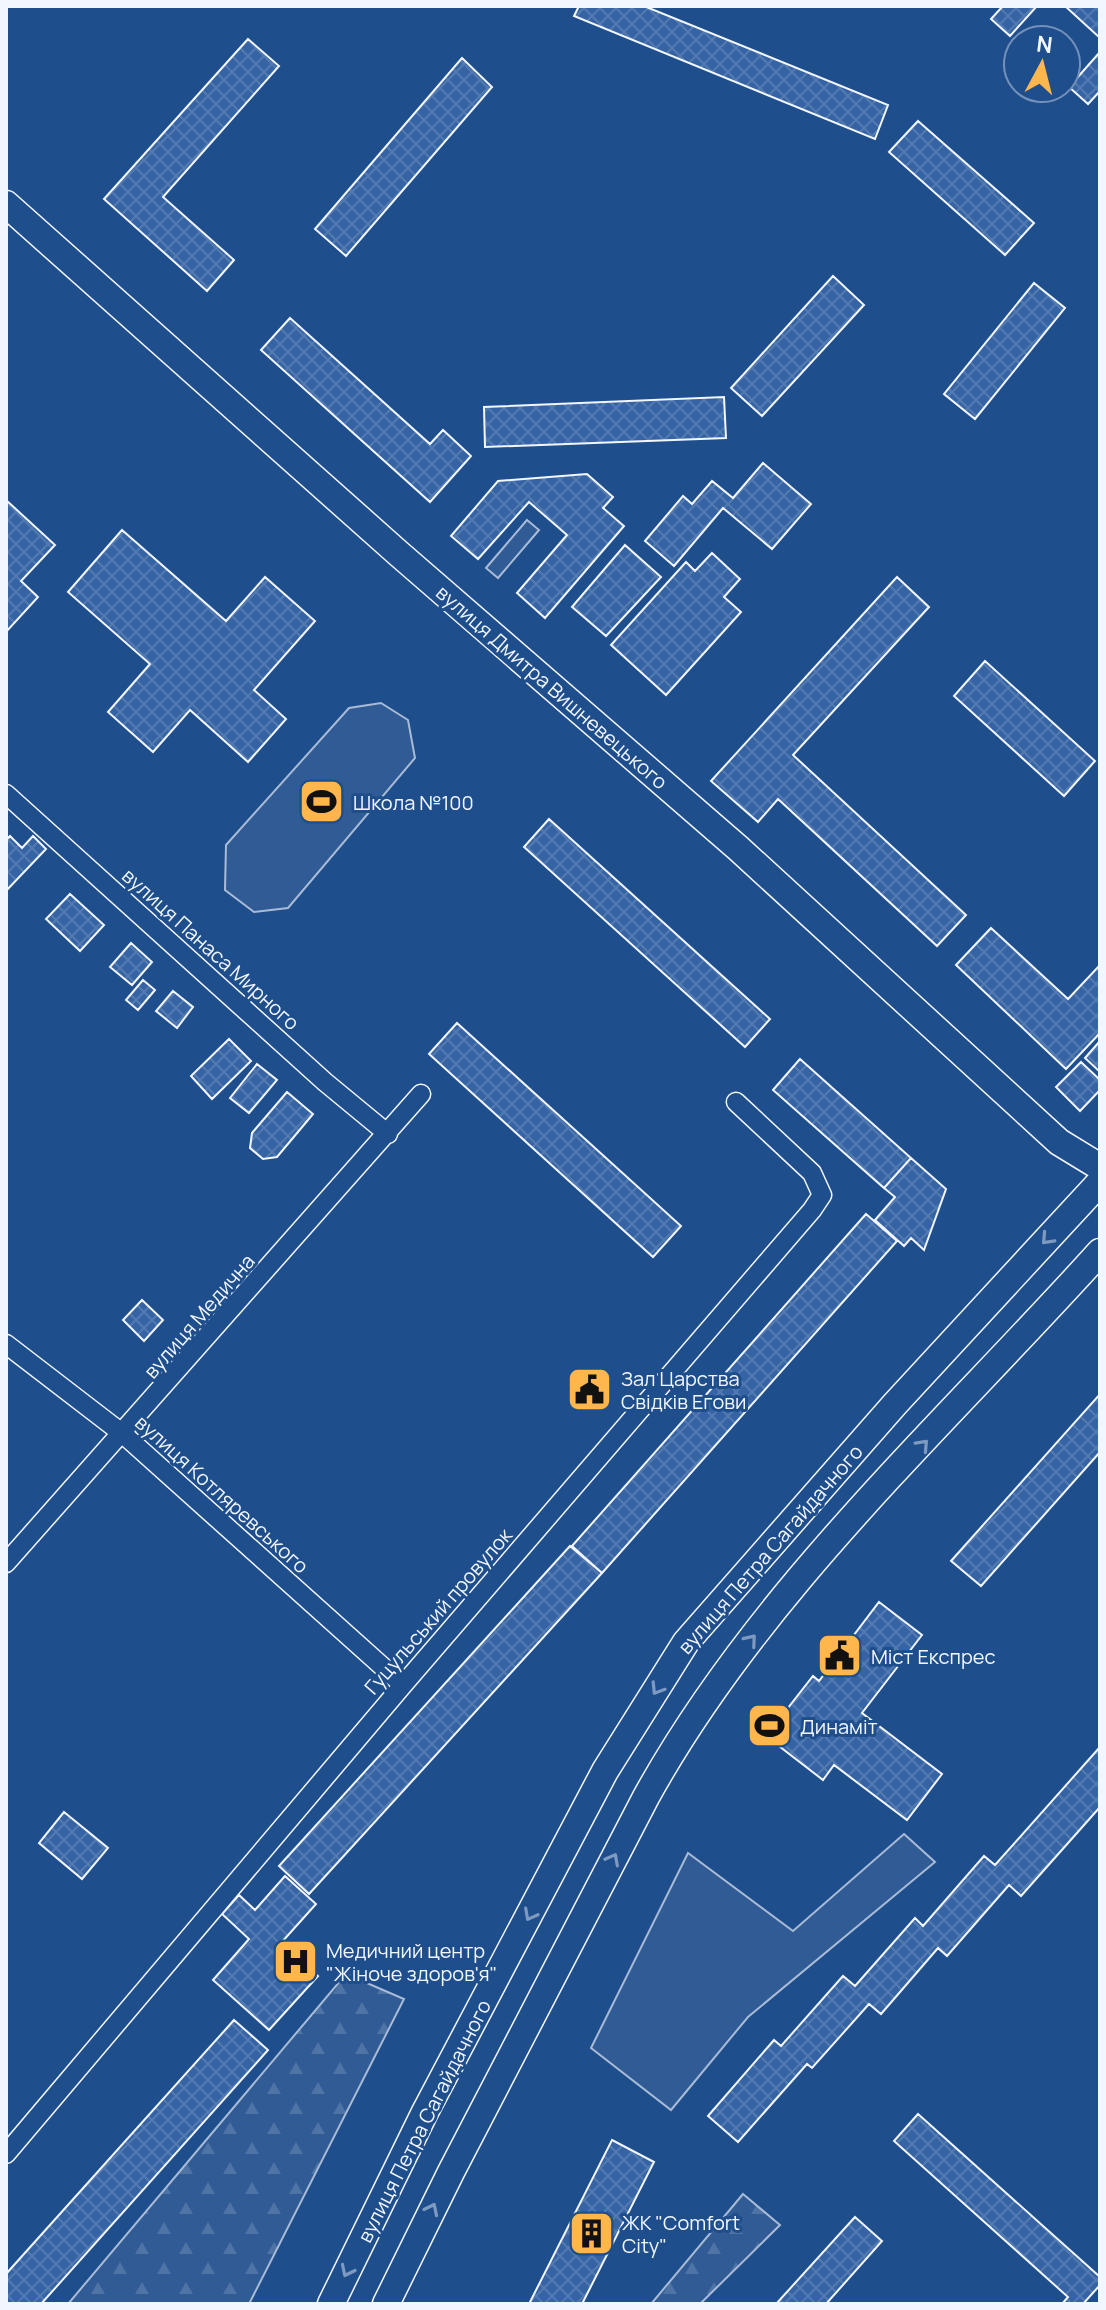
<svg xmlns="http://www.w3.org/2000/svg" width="1106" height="2310" font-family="Manrope,sans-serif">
<defs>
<pattern id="forest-firs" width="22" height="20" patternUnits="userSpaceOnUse" patternTransform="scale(2)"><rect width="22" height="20" fill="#305b95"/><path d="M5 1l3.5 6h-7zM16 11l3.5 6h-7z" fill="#4e73a5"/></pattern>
<pattern id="building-cross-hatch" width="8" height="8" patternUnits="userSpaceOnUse" patternTransform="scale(2)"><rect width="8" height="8" fill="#3563a3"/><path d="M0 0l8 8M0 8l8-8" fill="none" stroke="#537ab1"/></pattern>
</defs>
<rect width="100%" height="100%" fill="#1f4e8c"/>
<path fill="#305b95" stroke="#a8bbd7" stroke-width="2" d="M527,520L539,530L498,578L486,568Z
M381,703L408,720L415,758L288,908L254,912L225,890L226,845L349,708Z
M904,1834L935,1862L748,2017L671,2110L591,2048L688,1853L793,1931Z"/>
<path fill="url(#forest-firs)" stroke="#a8bbd7" stroke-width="2" d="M346,1974L404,1999L249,2304H68Z
M743,2194L780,2225L700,2304H651Z"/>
<path fill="url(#building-cross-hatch)" stroke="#f2f6ff" stroke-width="2" d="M579,6H644L888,105L875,139L574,16Z
M1003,6H1037L1010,36L991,19Z
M1065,6H1100V38Z
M248,39L279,66L163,197L234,260L207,291L104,199Z
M1100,52V91L1088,104L1069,87Z
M462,58L492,87L346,256L315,229Z
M918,121L1034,223L1005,255L889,152Z
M833,276L864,305L762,416L731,388Z
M1034,283L1065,308L975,419L944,394Z
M290,318L430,444L443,430L471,456L430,502L261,350Z
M724,397L726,438L485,447L484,407Z
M763,463L811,504L772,549L723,508L674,566L645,541L683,496L692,504L712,481L733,498Z
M587,474L613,497L603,508L624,526L545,618L517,593L567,535L529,502L478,559L451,536L498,481Z
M6,500L55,545L21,581L38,597L6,632Z
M122,530L226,621L265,577L315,621L254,690L286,719L248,762L190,710L153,752L108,712L150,664L68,592Z
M625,545L661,577L606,636L572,607Z
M712,553L740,579L724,597L741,612L666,695L611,645L686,562L695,571Z
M897,577L929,607L793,755L966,915L937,946L778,799L758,822L711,781Z
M985,661L1095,761L1064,796L954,696Z
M549,819L770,1019L745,1047L524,847Z
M10,836L22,848L33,836L46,849L6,891V840Z
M70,894L104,925L80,951L46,919Z
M991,928L1068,999L1100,965V1033L1066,1069L956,965Z
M131,943L152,962L132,985L110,967Z
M143,980L155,990L138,1010L126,1000Z
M173,991L193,1007L177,1028L156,1011Z
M457,1023L681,1226L653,1257L429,1054Z
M229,1039L251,1061L212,1099L191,1076Z
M1100,1041V1072L1085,1058Z
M800,1059L911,1158L884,1188L773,1090Z
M1081,1062L1100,1080V1090L1080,1111L1056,1087Z
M257,1064L277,1080L249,1113L230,1098Z
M287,1092L313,1114L277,1157L263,1159L250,1148L252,1133Z
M911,1158L946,1189L924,1250L911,1238L904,1246L875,1220L895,1197L884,1188Z
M866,1214L897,1241L602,1573L572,1546Z
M142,1300L163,1320L144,1341L123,1320Z
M1100,1394V1452L981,1586L951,1561Z
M570,1546L602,1573L309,1894L279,1866Z
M879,1602L922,1635L862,1713L942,1774L907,1820L834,1765L823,1780L766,1736L813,1676L819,1681Z
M1100,1747V1807L1021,1896L1009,1885L947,1956L938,1948L881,2014L869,2004L812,2068L807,2064L738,2142L708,2116L774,2040L781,2046L843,1976L855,1986L915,1918L923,1926L984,1856L995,1865Z
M64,1812L108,1848L82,1879L39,1843Z
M285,1876L316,1904L281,1943L318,1976L269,2030L213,1980L249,1939L222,1914L239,1895L255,1910Z
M234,2020L268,2050L41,2304H6V2274Z
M918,2114L1100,2277V2285L1083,2304H1062L1068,2297L894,2141Z
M612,2140L654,2162L582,2304H529Z
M855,2217L882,2241L826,2304H776Z"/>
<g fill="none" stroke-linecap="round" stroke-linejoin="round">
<defs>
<path id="street" d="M6,794L325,1082L388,1134
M6,1344L123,1434L403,1685
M6,1563L421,1094
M6,2154L403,1685L812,1210L822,1195L812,1173L736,1102"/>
<path id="secondary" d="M6,204L398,553L738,848L1059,1142L1100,1167
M331,2304L425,2112L605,1771L686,1642L895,1404L1100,1182
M386,2304L451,2172L646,1797C759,1592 944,1425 1100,1252"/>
</defs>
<use href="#street" stroke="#f2f6ff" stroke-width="21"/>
<use href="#secondary" stroke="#f2f6ff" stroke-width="29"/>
<use href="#street" stroke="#1f4e8c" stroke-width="18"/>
<use href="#secondary" stroke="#1f4e8c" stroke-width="26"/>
</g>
<defs><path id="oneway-chevron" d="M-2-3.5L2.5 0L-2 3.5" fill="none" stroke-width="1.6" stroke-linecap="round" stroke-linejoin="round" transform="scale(2)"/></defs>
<g stroke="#7e9ac0">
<use href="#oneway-chevron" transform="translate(1047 1239) rotate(133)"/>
<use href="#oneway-chevron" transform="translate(923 1445) rotate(-47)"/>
<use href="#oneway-chevron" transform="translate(751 1640) rotate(-50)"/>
<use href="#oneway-chevron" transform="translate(657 1689) rotate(122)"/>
<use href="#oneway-chevron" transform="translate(613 1859) rotate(-62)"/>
<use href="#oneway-chevron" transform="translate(530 1915) rotate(118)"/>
<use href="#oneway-chevron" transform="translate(432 2209) rotate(-64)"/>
<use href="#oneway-chevron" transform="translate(347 2271) rotate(116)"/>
</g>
<defs>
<symbol id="stadium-square" viewBox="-11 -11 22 22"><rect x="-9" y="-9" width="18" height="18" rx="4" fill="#ffb74d" stroke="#1f4e8c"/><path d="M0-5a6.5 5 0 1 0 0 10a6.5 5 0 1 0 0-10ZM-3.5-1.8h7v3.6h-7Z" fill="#111"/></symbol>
<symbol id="civic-square" viewBox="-11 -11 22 22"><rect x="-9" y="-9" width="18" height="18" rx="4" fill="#ffb74d" stroke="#1f4e8c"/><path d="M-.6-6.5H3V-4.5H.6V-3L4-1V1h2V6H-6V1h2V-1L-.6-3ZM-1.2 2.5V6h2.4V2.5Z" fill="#111"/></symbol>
<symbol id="hospital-square" viewBox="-11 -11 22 22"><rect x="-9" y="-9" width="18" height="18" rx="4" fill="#ffb74d" stroke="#1f4e8c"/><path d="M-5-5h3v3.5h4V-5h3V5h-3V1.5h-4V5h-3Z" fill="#111"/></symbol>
<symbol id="building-square" viewBox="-11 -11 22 22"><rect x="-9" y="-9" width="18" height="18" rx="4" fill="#ffb74d" stroke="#1f4e8c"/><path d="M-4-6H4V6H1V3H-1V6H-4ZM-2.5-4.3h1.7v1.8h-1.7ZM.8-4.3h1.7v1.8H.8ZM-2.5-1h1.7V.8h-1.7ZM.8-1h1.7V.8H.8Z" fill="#111"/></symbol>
</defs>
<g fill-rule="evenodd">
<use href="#stadium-square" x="296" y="776" width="51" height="51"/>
<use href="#civic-square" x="564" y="1364" width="51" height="51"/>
<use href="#civic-square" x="814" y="1630" width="51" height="51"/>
<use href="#stadium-square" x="744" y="1700" width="51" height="51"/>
<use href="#hospital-square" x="270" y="1936" width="51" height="51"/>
<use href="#building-square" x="566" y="2208" width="51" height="51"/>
</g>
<g text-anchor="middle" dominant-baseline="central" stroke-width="6" stroke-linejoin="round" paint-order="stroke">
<g font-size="20" fill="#f2f6ff" stroke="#1f4e8c">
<text transform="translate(552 687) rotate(41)">вулиця Дмитра Вишневецького</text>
<text transform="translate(211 949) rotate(42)">вулиця Панаса Мирного</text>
<text transform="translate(199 1316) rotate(-49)">вулиця Медична</text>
<text transform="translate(222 1494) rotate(42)">вулиця Котляревського</text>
<text transform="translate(770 1549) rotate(-49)">вулиця Петра Сагайдачного</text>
<text transform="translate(438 1611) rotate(-49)">Гуцульський провулок</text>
<text transform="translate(424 2121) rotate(-63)">вулиця Петра Сагайдачного</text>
</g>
<g font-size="20" fill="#f2f6ff" stroke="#1f4e8c" text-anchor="start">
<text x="353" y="802">Школа №100</text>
<text x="621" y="1378">Зал Царства<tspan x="621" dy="23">Свiдкiв Егови</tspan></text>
<text x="871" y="1656">Міст Експрес</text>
<text x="800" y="1726">Динаміт</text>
<text x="326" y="1950">Медичний центр<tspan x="326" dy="23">"Жіноче здоров'я"</tspan></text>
<text x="622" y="2222">ЖК "Comfort<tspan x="622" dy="23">City"</tspan></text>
</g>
</g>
<rect width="1106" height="2310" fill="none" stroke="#f2f6ff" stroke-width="16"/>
<g transform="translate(1042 64) rotate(7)"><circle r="38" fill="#1f4e8c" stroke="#7391ba" stroke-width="2"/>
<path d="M0-6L14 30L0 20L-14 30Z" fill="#ffb74d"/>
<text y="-12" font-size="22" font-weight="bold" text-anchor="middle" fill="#f2f6ff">N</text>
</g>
</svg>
